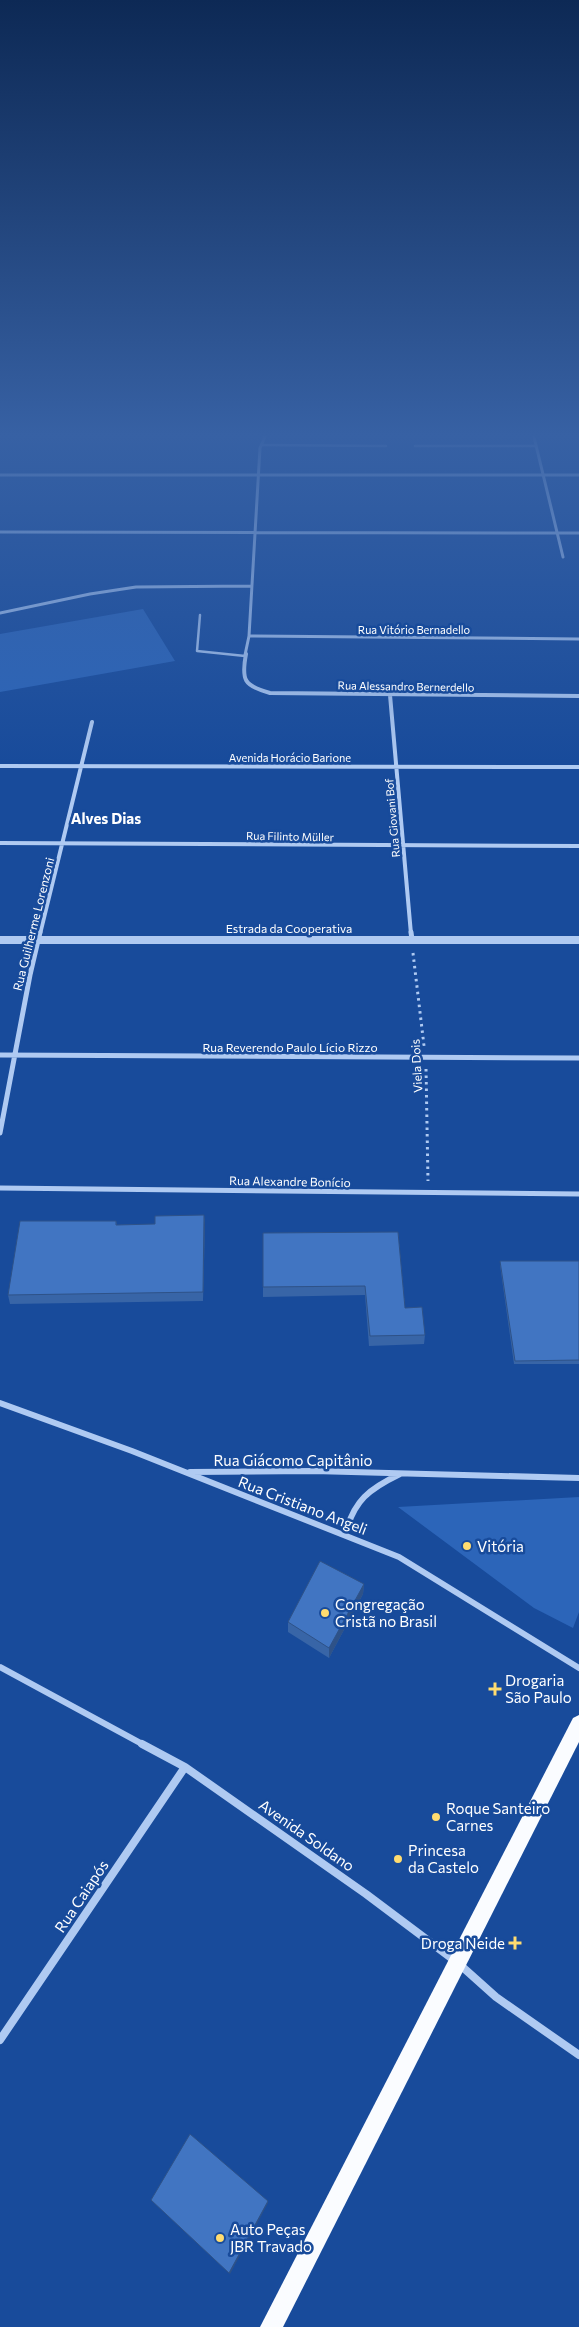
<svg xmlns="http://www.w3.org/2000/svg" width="579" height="2327" font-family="Commissioner,sans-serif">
<rect width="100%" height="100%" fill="#184b9b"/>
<path fill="#2c65b9" d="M143,609L175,661L0,692V634Z
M579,1497V1612L573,1628L534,1608L398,1507Z"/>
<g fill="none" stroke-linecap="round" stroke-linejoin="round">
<path stroke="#afcaf2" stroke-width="3" stroke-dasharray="2.5 4" stroke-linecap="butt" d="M413,953L424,1046
M426,1069L428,1181"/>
<path stroke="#afcaf2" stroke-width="2.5" d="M261,445L386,446
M415,446H535
M200,615L197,651L245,656"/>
<path stroke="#afcaf2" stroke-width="3" d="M534,437L563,557
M0,475H579
M0,532L579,533
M0,613L90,594L136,587L251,586
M249,636L579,639
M245,655L249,636L260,448L265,437"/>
<path stroke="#afcaf2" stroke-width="4" d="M246,654C241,680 244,686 270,693L579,696
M390,695L411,934
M0,766L579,767
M0,843L579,846
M40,934L92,722"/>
<path stroke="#afcaf2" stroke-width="5" d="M411,932L412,940
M0,1055L579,1058
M0,1133L30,975L40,932
M0,1188L579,1194"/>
<path stroke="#afcaf2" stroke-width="6" d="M0,1403L132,1451L399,1557L579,1668
M190,1472L314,1471L579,1478
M345,1535C354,1500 369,1489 400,1474
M0,1667L144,1745"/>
<path stroke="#afcaf2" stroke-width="8" d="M142,1744L185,1767L366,1894L458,1963L496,1997L579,2055
M0,2040L185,1767"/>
<path stroke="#afcaf2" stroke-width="8" d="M0,940H579"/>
<path fill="#fafcff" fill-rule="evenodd" d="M579,1715V1742L283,2327H260L573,1718Z"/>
</g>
<path fill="#3865a7" d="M204,1215L205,1224L203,1301L10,1304L8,1295L116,1221L117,1225L155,1224Z
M398,1232L405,1308L425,1335L424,1344L369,1346L365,1295L263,1297V1233Z
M500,1261H579V1364H514L500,1265Z
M364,1584L363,1594L329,1658L288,1632V1622Z"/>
<path fill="#2e5288" d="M204,1215L205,1224L203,1301V1292Z
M364,1584L363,1594L329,1658V1648Z
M268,2201V2203L230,2274L229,2273Z"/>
<path fill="#4175c2" stroke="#2e5288" d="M204,1215L203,1292L8,1295L20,1221H116V1225L155,1224V1216Z
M398,1232L405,1308L422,1307L425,1335L370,1336L365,1286L263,1287V1233Z
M500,1261H579V1360L515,1361Z
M320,1561L364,1584L329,1648L288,1622Z
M190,2134L268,2201L229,2273L151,2200Z"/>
<linearGradient id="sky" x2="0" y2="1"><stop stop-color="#0d2955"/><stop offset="0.57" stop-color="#3761a4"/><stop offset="1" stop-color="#3761a4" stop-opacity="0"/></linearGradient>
<rect width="579" height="763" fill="url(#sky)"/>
<g fill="#ffdc70" stroke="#184b9b" stroke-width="2">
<circle cx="467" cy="1546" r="5"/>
<circle cx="325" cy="1613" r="5"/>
<path d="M492.5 1681.5h5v5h5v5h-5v5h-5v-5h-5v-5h5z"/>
<circle cx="436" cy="1817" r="5"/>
<circle cx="398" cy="1859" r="5"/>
<path d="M512.5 1935.5h5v5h5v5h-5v5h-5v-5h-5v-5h5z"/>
<circle cx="220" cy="2238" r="5"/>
</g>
<g text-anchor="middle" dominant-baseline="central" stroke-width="5" stroke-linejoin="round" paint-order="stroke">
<g font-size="11" fill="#fff" stroke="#184b9b">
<text x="414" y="629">Rua Vitório Bernadello</text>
<text transform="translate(406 686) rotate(1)">Rua Alessandro Bernerdello</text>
<text x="290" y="757">Avenida Horácio Barione</text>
<text transform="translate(392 818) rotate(-95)">Rua Giovani Bof</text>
<text transform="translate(290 836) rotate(1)">Rua Filinto Müller</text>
</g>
<g font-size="12" fill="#fff" stroke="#184b9b">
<text transform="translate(33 924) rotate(-76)">Rua Guilherme Lorenzoni</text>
<text x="289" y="928">Estrada da Cooperativa</text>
<text x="290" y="1047">Rua Reverendo Paulo Lício Rizzo</text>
<text transform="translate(416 1066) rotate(-93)">Viela Dois</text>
<text transform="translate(290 1181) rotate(1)">Rua Alexandre Bonício</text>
</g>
<g font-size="15" font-weight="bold" fill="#fff" stroke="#184b9b">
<text x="106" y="818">Alves Dias</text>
</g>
<g font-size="15" fill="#fff" stroke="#184b9b">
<text x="293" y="1460">Rua Giácomo Capitânio</text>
<text transform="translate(303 1505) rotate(21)">Rua Cristiano Angeli</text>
<text transform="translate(307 1835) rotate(35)">Avenida Soldano</text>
<text transform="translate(81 1896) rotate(-56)">Rua Caiapós</text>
</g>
<g font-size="15" fill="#fff" stroke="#184b9b" text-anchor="start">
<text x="477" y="1546">Vitória</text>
<text x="335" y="1604">Congregação<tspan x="335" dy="17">Cristã no Brasil</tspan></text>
<text x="505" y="1680">Drogaria<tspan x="505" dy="17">São Paulo</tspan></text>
<text x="446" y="1808">Roque Santeiro<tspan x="446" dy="17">Carnes</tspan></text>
<text x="408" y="1850">Princesa<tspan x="408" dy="17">da Castelo</tspan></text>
<text x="505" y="1943" text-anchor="end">Droga Neide</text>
<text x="230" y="2229">Auto Peças<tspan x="230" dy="17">JBR Travado</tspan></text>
</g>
</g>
</svg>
